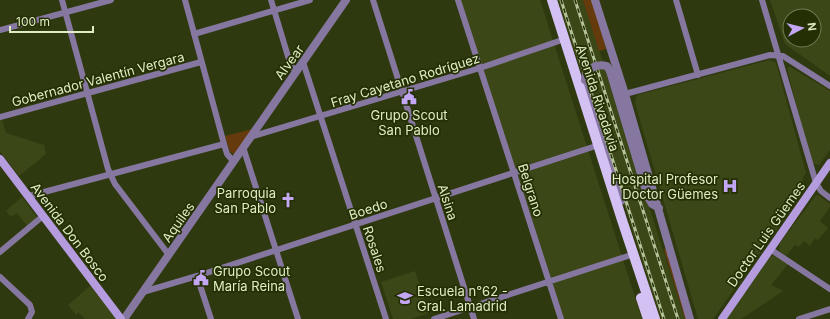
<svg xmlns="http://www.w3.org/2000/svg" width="830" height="319" font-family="Inter,sans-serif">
<defs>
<pattern id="grass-tufts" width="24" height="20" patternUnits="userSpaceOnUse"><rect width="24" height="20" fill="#653b0e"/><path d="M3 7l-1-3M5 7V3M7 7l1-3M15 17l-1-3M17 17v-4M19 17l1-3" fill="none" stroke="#7b582f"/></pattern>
</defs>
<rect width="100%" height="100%" fill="#2f390f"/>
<path fill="#3c4717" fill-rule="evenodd" d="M459,0H540L642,319H563Z
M558,0H583L685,319H661Z
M770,0H830V76L785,44ZM790,16H814V40H790Z
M770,60L776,63L806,173L804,175L800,190L802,194L713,319H698L635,103L637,95Z
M790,67L830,91V150L819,165L811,163L787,68Z
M0,119H2L6,133L44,145L46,154L19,176L0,151Z
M816,195L820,196L830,204V207L820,221L828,228L818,240L815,238L810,246L804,241L799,247L795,245L786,256L779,250L780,243Z
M22,197L37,217L27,226L17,213L11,217L6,211Z
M774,255L788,264L771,285L783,291L741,319H727L770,256Z
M415,271L429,313L410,319H393L381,282Z
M91,285L117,319H85L78,312L76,315L68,305Z"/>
<path fill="url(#grass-tufts)" d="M667,248L688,319H685L664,250Z"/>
<path fill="#653b0e" d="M583,0H592L599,19L606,49L599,51Z
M252,129L236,153L234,154L230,152L225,136Z"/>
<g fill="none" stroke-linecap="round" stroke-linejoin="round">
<path stroke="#8677a0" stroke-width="6" d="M62,0L108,169L115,184L169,255
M185,0L224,144L227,154L234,162
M271,0L290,63L296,72
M373,0L474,319
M458,0L561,319
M676,0L698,75
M762,0L816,183L821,191L830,198
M0,30L111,0
M194,34L310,0
M303,62L386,319
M625,94L770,55L783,56L830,86
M0,117L201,62
M250,137L480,68L565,39
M243,147L298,319
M29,196L224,144
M770,249L830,289
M0,252L43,216
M197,276L211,319
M0,277L30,305L32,312L28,319
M143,292L197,276L599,145
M434,319L628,256
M799,319L830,309"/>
<path stroke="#8677a0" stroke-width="8" d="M595,0L625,94L690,319
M610,71L648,197L652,204L659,208
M585,80L621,201
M124,319L346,0"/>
<path stroke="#b59cde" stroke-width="8" d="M0,159L121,319
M722,319L830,163"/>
<path stroke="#d3c1f3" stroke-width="10" d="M552,0L622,220L655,319
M641,298L648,319"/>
<defs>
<path id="rail" d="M561,0L664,319
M575,0L678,319"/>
</defs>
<use href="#rail" stroke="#b6c39a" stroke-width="3"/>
<use href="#rail" stroke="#252f04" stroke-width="1.5" stroke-dasharray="4.5" stroke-linecap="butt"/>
<path stroke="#8677a0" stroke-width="8" d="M585,80C585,69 596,63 607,66L610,71"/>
</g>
<defs>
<symbol id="civic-bare" viewBox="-9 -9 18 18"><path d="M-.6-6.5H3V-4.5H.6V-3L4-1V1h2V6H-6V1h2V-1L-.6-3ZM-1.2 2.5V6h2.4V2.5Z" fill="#c3a7f2" stroke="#252f04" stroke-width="2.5" paint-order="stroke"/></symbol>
<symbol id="hospital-bare" viewBox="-9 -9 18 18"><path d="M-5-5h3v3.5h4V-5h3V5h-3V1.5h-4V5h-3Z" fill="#c3a7f2" stroke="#252f04" stroke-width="2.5" paint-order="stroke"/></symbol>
<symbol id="church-bare" viewBox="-9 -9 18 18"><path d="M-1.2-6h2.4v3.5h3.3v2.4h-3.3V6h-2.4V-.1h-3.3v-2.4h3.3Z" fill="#c3a7f2" stroke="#252f04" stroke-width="2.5" paint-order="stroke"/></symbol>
<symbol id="school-bare" viewBox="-9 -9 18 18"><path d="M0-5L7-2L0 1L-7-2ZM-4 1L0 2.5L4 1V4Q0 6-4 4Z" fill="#c3a7f2" stroke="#252f04" stroke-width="2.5" paint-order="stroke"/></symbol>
</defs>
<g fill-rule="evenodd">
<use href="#civic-bare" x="398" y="86" width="22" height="22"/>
<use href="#hospital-bare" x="719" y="175" width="22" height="22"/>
<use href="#church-bare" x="277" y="189" width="22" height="22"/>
<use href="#civic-bare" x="190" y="267" width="22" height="22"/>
<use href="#school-bare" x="394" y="287" width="22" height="22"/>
</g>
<g text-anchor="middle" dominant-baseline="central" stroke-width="3.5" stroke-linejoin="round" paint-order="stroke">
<g font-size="13" fill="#dfecc4" stroke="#252f04">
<text transform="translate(289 62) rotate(-54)">Alvear</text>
<text transform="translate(98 79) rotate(-15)">Gobernador Valentín Vergara</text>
<text transform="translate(405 80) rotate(-17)">Fray Cayetano Rodríguez</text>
<text transform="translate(598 98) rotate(72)">Avenida Rivadavia</text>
<text transform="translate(531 190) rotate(72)">Belgrano</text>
<text transform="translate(448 202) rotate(72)">Alsina</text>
<text transform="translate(368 209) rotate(-18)">Boedo</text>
<text transform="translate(178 222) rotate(-55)">Aquiles</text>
<text transform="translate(70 232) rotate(53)">Avenida Don Bosco</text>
<text transform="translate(766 234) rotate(-55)">Doctor Luis Güemes</text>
<text transform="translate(375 249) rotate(72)">Rosales</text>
</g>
<g font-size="13" fill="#dfecc4" stroke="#252f04" text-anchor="end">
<text x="409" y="115" text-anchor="middle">Grupo Scout<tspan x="409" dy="15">San Pablo</tspan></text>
<text x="718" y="179">Hospital Profesor<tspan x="718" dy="15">Doctor Güemes</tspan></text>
<text x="276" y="193">Parroquia<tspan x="276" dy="15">San Pablo</tspan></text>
<text x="213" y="271" text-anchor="start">Grupo Scout<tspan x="213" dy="15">María Reina</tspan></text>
<text x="417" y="291" text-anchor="start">Escuela n°62 -<tspan x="417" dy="15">Gral. Lamadrid</tspan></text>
</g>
</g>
<g transform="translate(802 28) rotate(83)"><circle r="19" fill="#252f04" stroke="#6f7b51"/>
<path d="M0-3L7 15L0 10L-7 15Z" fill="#c3a7f2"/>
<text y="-6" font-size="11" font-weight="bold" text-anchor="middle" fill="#dfecc4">N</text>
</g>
<path d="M10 26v6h83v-6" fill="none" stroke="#dfecc4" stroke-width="2"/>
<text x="16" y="26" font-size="12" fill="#dfecc4" stroke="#252f04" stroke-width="3" paint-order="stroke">100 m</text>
</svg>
